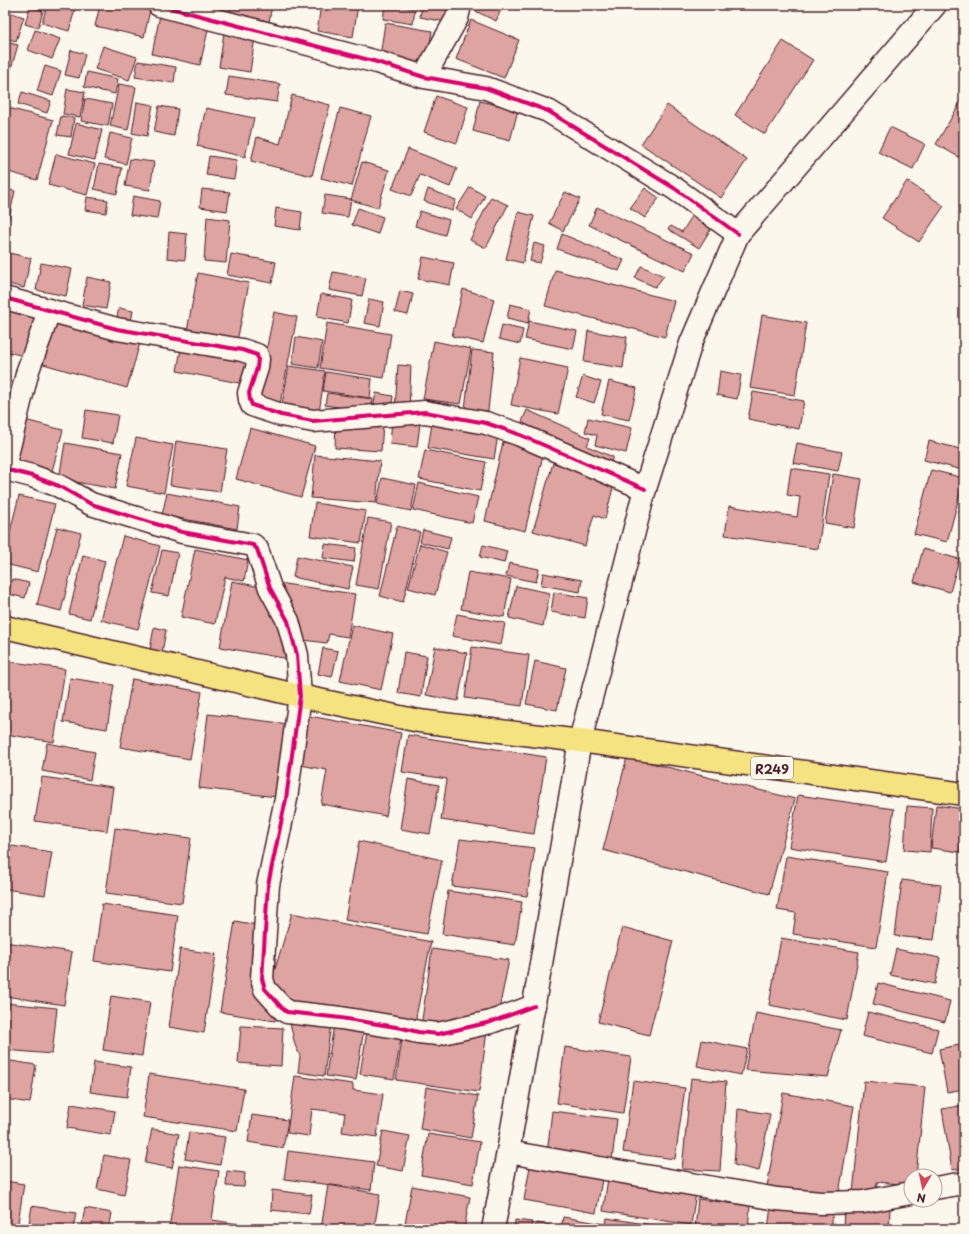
<svg xmlns="http://www.w3.org/2000/svg" width="969" height="1234" font-family="'Playpen Sans',sans-serif">
<rect width="100%" height="100%" fill="#fbf7ec"/>
<filter id="ink" filterUnits="userSpaceOnUse"><feTurbulence type="fractalNoise" baseFrequency=".025" numOctaves="2"/><feDisplacementMap in="SourceGraphic" scale="8" xChannelSelector="R" yChannelSelector="G"/><feConvolveMatrix kernelMatrix="1 2 1 2 8 2 1 2 1" color-interpolation-filters="sRGB"/></filter>
<g filter="url(#ink)">
<path fill="#dea4a1" stroke="#4a1f2b" d="M47,5H76L69,31L42,23Z
M100,5H128L150,10L144,37L95,26Z
M231,5H272L268,28L228,22Z
M321,5H358L353,37L317,31Z
M385,5H393L415,9L413,24L383,19Z
M422,5H454L451,23L420,17Z
M469,5H503L496,21L467,7Z
M30,6L43,11L38,28L25,24Z
M5,11L24,17L16,41L5,38Z
M160,15L209,26L200,65L152,54Z
M471,20L519,40L504,78L456,59Z
M385,23L432,31L427,64L380,56Z
M35,30L60,39L52,59L28,50Z
M224,32L255,37L250,72L219,67Z
M783,41L813,60L765,134L735,115Z
M5,42L18,45L6,86L5,85Z
M103,46L137,57L129,80L95,69Z
M71,50L85,54L79,78L65,75Z
M138,61L176,67L174,83L135,77Z
M45,66L61,71L53,96L37,91Z
M87,72L118,79L115,94L84,87Z
M229,76L280,84L277,102L226,95Z
M119,84L136,87L128,130L110,126Z
M67,89L85,92L80,117L63,114Z
M22,92L51,101L47,113L18,104Z
M292,95L330,105L312,176L251,161L257,137L280,144Z
M436,96L468,107L457,143L424,132Z
M964,96V160L936,144Z
M85,99L112,104L108,126L81,121Z
M480,101L518,110L510,141L473,131Z
M137,102L153,105L147,136L132,133Z
M667,105L747,160L721,198L641,144Z
M159,106L178,109L174,136L154,132Z
M5,107L53,120L37,180L5,171Z
M206,108L254,118L245,157L197,146Z
M340,108L371,116L352,186L321,178Z
M61,116L74,118L71,137L57,135Z
M76,123L102,130L95,160L69,154Z
M890,127L925,144L913,169L878,152Z
M110,133L132,138L126,164L104,159Z
M408,149L457,168L450,187L420,175L411,196L392,189Z
M56,154L95,164L87,195L48,185Z
M209,156L237,160L234,179L206,175Z
M130,159L154,162L150,190L125,186Z
M362,162L389,170L378,208L351,200Z
M99,164L122,168L117,194L94,189Z
M907,181L944,206L919,242L882,218Z
M470,187L485,196L472,219L456,209Z
M645,188L659,198L645,218L630,208Z
M5,189L15,191L5,237Z
M202,189L230,192L227,211L200,207Z
M428,189L456,200L452,211L424,201Z
M565,192L580,199L563,231L549,223Z
M325,195L351,199L348,217L322,213Z
M133,196L160,201L157,219L130,215Z
M87,197L108,200L106,213L85,210Z
M491,197L508,205L486,248L470,240Z
M597,207L694,253L685,271L589,225Z
M698,207L717,219L699,248L668,229L671,226L682,232Z
M276,208L302,212L300,230L274,226Z
M358,208L383,217L378,234L352,225Z
M420,211L449,220L445,235L415,226Z
M518,212L534,216L523,263L506,259Z
M207,217L230,220L226,263L204,261Z
M169,232L187,234L185,260L167,258Z
M562,234L624,260L619,271L557,249Z
M534,243L545,246L540,263L530,261Z
M5,252L31,258L24,288L5,283Z
M231,254L276,262L272,283L227,275Z
M423,257L454,263L450,285L418,279Z
M41,263L72,269L66,296L36,290Z
M641,266L664,276L655,287L635,278Z
M555,270L674,301L665,337L545,306Z
M333,272L366,278L362,296L329,290Z
M198,273L249,283L237,341L187,331Z
M87,277L111,282L106,309L82,305Z
M463,289L494,299L483,343L452,336Z
M400,291L413,294L408,315L395,312Z
M321,294L352,300L348,323L317,317Z
M5,299L44,309L31,358L5,351Z
M369,299L384,302L380,326L364,323Z
M510,304L531,309L528,323L507,318Z
M119,308L133,311L130,328L115,326Z
M274,312L297,317L279,409L255,405Z
M762,315L806,323L795,395L750,388Z
M53,317L140,343L127,388L40,363Z
M529,321L577,331L573,349L525,339Z
M327,323L391,334L384,378L320,368Z
M502,325L523,330L520,344L499,339Z
M588,331L627,337L623,368L584,362Z
M296,337L322,342L318,368L292,364Z
M434,341L471,349L461,404L423,399Z
M182,343L250,357L244,384L177,371Z
M472,350L494,352L488,411L465,409Z
M520,358L568,368L558,414L511,405Z
M398,365L411,366L409,411L395,410Z
M289,366L325,371L318,420L281,410Z
M720,371L741,375L737,399L717,395Z
M326,372L372,379L370,398L323,391Z
M583,376L601,382L594,403L576,397Z
M609,381L637,388L629,420L601,414Z
M753,392L804,401L799,429L748,419Z
M327,393L373,399L371,412L325,405Z
M376,393L393,396L391,411L373,408Z
M86,410L118,415L113,443L82,438Z
M527,410L590,438L587,446L613,457L607,470L518,431Z
M433,418L499,429L494,459L428,448Z
M588,418L632,428L626,453L595,445L597,435L585,432Z
M21,419L63,430L52,471L10,460Z
M392,420L420,424L417,447L390,444Z
M336,421L383,424L381,451L335,448Z
M250,428L315,446L301,497L236,479Z
M136,438L173,445L164,493L126,486Z
M176,441L227,449L220,492L170,485Z
M929,441L964,450V462L962,470L924,460Z
M503,442L544,451L525,531L485,521Z
M65,443L122,453L115,489L59,479Z
M797,443L842,452L838,471L793,463Z
M425,450L486,462L480,491L419,479Z
M315,455L380,461L376,503L311,498Z
M553,463L615,480L605,519L594,515L585,546L533,531Z
M791,468L829,474L818,549L725,535L729,506L797,517L800,497L787,495Z
M931,470L964,478L947,542L914,534Z
M833,474L862,479L854,528L825,523Z
M382,478L416,485L411,511L377,504Z
M419,483L478,497L472,523L413,510Z
M167,493L240,507L237,529L162,515Z
M19,496L55,504L38,572L5,564V551Z
M315,503L366,511L361,543L310,536Z
M368,518L391,522L379,589L356,585Z
M397,526L420,532L403,602L380,596Z
M57,527L81,533L61,611L37,605Z
M423,530L451,537L448,549L420,542Z
M123,536L160,546L138,629L101,620Z
M325,544L356,548L354,562L323,558Z
M420,544L447,552L435,595L408,588Z
M483,545L507,551L504,563L480,557Z
M195,549L248,560L244,581L225,577L215,624L181,617Z
M923,549L959,559L950,592L914,582Z
M162,550L178,553L169,596L152,593Z
M83,555L105,561L90,619L69,614Z
M297,556L353,567L348,589L293,577Z
M509,563L539,569L536,582L506,576Z
M5,569H9L6,591H5Z
M468,572L511,579L504,617L461,609Z
M543,573L582,580L580,592L541,585Z
M12,579L29,583L25,598L8,594Z
M232,581L265,588L295,660L220,647Z
M270,582L355,594L348,637L329,634L327,643L295,639Z
M516,586L550,593L543,626L509,618Z
M554,592L588,598L585,618L551,612Z
M457,614L505,623L501,645L452,636Z
M352,625L393,634L381,690L340,681Z
M154,627L166,630L162,653L150,650Z
M435,647L467,653L458,701L426,695Z
M472,647L529,655L522,706L465,698Z
M323,648L338,651L332,677L318,674Z
M404,652L427,656L421,697L398,693Z
M5,661L65,669L54,742L5,734Z
M535,661L566,668L557,710L526,704Z
M70,678L114,685L107,729L63,722Z
M132,679L202,692L190,759L120,747Z
M208,714L289,724L286,798L199,788Z
M304,715L401,733L386,816L321,804L327,770L295,764Z
M408,735L546,757L534,834L441,820L447,779L402,772Z
M47,743L95,752L90,780L42,771Z
M627,757L795,799L769,894L603,850Z
M42,777L113,787L107,831L35,821Z
M408,779L439,785L430,834L400,829Z
M798,795L894,809L886,862L789,847Z
M936,805L964,809L960,852L931,848Z
M907,806L932,808L930,852L904,850Z
M115,828L191,838L182,903L106,893Z
M460,839L535,848L527,896L452,886Z
M359,841L442,860L427,934L345,920Z
M5,845L52,852L45,895L5,889Z
M786,856L888,872L876,947L793,934L796,913L777,910Z
M902,880L941,885L934,940L895,936Z
M448,891L522,902L515,945L442,934Z
M102,904L178,915L170,972L94,961Z
M292,913L431,942L415,1022L286,1004L272,979Z
M235,921L263,926L277,1004L275,1021L220,1012Z
M622,927L673,941L649,1035L598,1022Z
M781,938L859,952L847,1020L769,1005Z
M5,942L72,952L64,1005L5,996Z
M180,949L216,954L204,1033L169,1027Z
M432,949L509,960L498,1015L421,1027Z
M896,949L940,958L935,984L890,975Z
M878,983L950,1001L945,1022L873,1004Z
M111,996L150,1002L142,1056L103,1050Z
M5,1003L57,1008L52,1054L5,1050Z
M868,1012L938,1029L932,1053L862,1036Z
M756,1013L841,1030L828,1077L745,1070Z
M289,1019L331,1023L324,1076L298,1072L300,1056L295,1045Z
M334,1024L364,1028L356,1080L326,1076Z
M241,1026L283,1028L281,1066L238,1063Z
M368,1026L402,1032L394,1079L360,1074Z
M487,1031L479,1092L396,1080L403,1033Z
M702,1040L747,1049L741,1075L697,1066Z
M964,1044V1089L947,1092L939,1049Z
M565,1047L631,1057L623,1113L557,1103Z
M5,1060L36,1065L30,1103L5,1099Z
M94,1062L131,1067L127,1097L90,1092Z
M149,1074L244,1089L237,1131L143,1117Z
M295,1076L353,1084V1090L383,1094L377,1137L342,1132L345,1113L312,1109L309,1136L287,1133Z
M691,1078L726,1082L720,1171L682,1169Z
M633,1081L685,1088L675,1159L623,1152Z
M864,1081L925,1087L916,1176H911V1185L877,1182L876,1196L853,1193Z
M426,1087L478,1096L471,1138L420,1129Z
M783,1093L854,1106L838,1199L767,1187Z
M71,1104L115,1111L111,1135L67,1128Z
M964,1105V1168L952,1170L942,1109Z
M738,1109L770,1114L759,1171L734,1165Z
M552,1111L617,1119L612,1160L547,1153Z
M252,1115L288,1120L283,1148L248,1142Z
M152,1129L179,1134L172,1168L145,1163Z
M383,1131L410,1136L403,1171L376,1166Z
M189,1132L225,1137L220,1165L185,1159Z
M428,1134L480,1142L473,1184L421,1175Z
M288,1151L374,1162L371,1190L284,1179Z
M104,1155L131,1160L124,1195L97,1189Z
M531,1161L603,1174L596,1213L524,1200Z
M179,1165L219,1171L212,1220L252,1226V1229H169Z
M227,1171L245,1173L244,1187L226,1186Z
M609,1172L697,1186L691,1225L603,1211Z
M5,1181L24,1184L17,1229L5,1228Z
M328,1185L380,1194L374,1229H321Z
M412,1186L470,1197L464,1229H404Z
M272,1190L312,1195L309,1214L271,1210Z
M698,1199L750,1206L748,1229H695Z
M32,1206L76,1213L73,1229H28Z
M771,1206L833,1214L831,1229H768Z
M85,1208L112,1213L109,1229H81Z
M844,1208L890,1209L889,1229H843Z
M563,1217L604,1224L603,1229H561Z
M607,1218L677,1229H605Z
M515,1220L532,1222L531,1229H514Z
M536,1223L560,1227L559,1229H535Z"/>
<g fill="none" stroke-linecap="round" stroke-linejoin="round">
<defs>
<path id="street" d="M159,5L377,62L424,77L486,88L548,111L674,188L738,234
M424,77L457,18L460,5
M5,298L117,329L242,350L257,355L258,359L257,368L249,393L250,400L252,405L281,415L313,421L425,412L486,423L518,434L645,489
M5,463L28,370L41,335L49,310
M5,469L32,476L59,486L91,504L182,532L253,545L257,549L270,588L288,621L297,655L300,696L286,799L268,885L262,979L265,989L284,1010L287,1012L341,1018L402,1028L418,1032L438,1034L491,1022L534,1006
M508,1152L777,1199L821,1203L863,1202L911,1193
M935,1188L964,1183"/>
<path id="secondary" d="M493,1229L508,1152L580,741L645,489L691,343L738,234L935,5"/>
<path id="primary" d="M5,627L300,696L419,721L580,741L964,794"/>
</defs>
<use href="#street" stroke="#4a1f2b" stroke-width="25"/>
<use href="#secondary" stroke="#4a1f2b" stroke-width="25"/>
<use href="#primary" stroke="#4a1f2b" stroke-width="25"/>
<use href="#street" stroke="#fbf7ec" stroke-width="22"/>
<use href="#secondary" stroke="#fbf7ec" stroke-width="22"/>
<use href="#primary" stroke="#f5e382" stroke-width="22"/>
<defs>
<path id="cycleway" d="M159,5L377,62L424,77L486,88L548,111L674,188L738,234
M5,298L117,329L242,350L257,355L258,359L257,368L249,393L250,400L252,405L281,415L313,421L425,412L486,423L518,434L645,489
M5,469L32,476L59,486L91,504L182,532L253,545L257,549L270,588L288,621L297,655L300,696L286,799L268,885L262,979L265,989L284,1010L287,1012L341,1018L402,1028L418,1032L438,1034L491,1022L534,1006"/>
</defs>
<use href="#cycleway" stroke="#fbf7ec" stroke-width="6"/>
<use href="#cycleway" stroke="#d6006c" stroke-width="4"/>
</g>
</g>
<g text-anchor="middle" dominant-baseline="central" stroke-width="3.5" stroke-linejoin="round" paint-order="stroke">
<rect fill="#fbf7ec" stroke="#7f6065" stroke-width="1" x="751" y="757" width="42" height="22" rx="3"/>
<g font-size="13" font-weight="bold" fill="#4a1f2b">
<text x="772" y="768">R249</text>
</g>
</g>
<rect width="969" height="1234" fill="none" stroke="#fbf7ec" stroke-width="20"/>
<rect x="10" y="10" width="949" height="1214" fill="none" stroke="#4a1f2b" stroke-width="1.5" filter="url(#ink)"/>
<g transform="translate(923 1188) rotate(189)"><circle r="19" fill="#fbf7ec" stroke="#b4a19f"/>
<path d="M0-3L7 15L0 10L-7 15Z" fill="#d1495b"/>
<text y="-6" font-size="11" font-weight="bold" text-anchor="middle" fill="#4a1f2b">N</text>
</g>
</svg>
